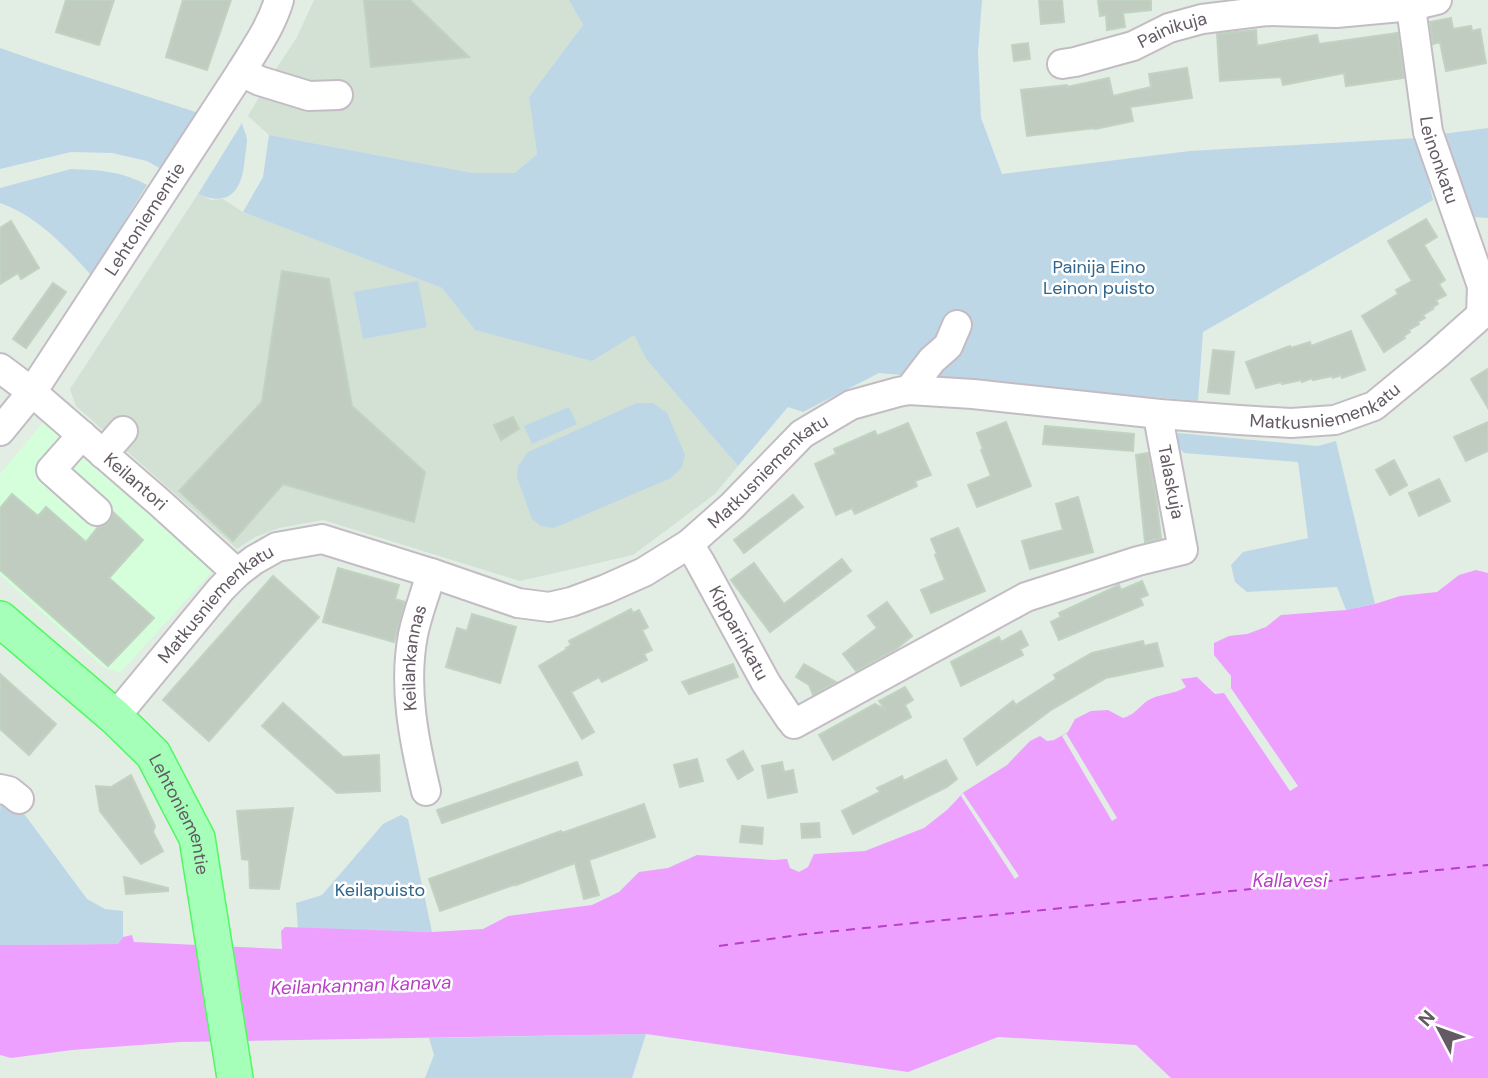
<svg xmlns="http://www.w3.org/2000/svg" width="1488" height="1078" font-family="'DM Sans',sans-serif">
<rect width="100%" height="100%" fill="#e2eee4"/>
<path fill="#d5ffdb" d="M46,419L216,567L120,673L103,667L0,575V474Z"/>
<path fill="#d3e0d4" d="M314,0H569L583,25L529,97L537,154L515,173H473L269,135L248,116L272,75L297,37Z
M198,194L211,200L223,199L243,212L442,288L475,330L634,335L646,359L738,466L715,494L633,555L520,581L323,520L279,528L255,537L237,549L76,406L70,389Z"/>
<path fill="#bdd7e7" d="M569,0H982L978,53L981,118L1002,174L1190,151L1418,138L1433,200L1203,332L1198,401L879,373L803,412L788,407L738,466L646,359L634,335L592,361L475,330L442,288L243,212L263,177L269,135L473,173H515L537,154L529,97L583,25Z
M0,48L49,65L199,113L163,170L147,161L112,153L71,152L0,169Z
M242,123C243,128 246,134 247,139C247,144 246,151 245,156C243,187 232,209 198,194Z
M1488,128V218L1472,217L1442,134Z
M71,169C100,170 121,171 147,185L91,275C65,246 37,216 0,203V188Z
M418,281L427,327L363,339L354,292Z
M637,403H653L667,413L685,455L682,467L671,478L554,528L541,526L532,519L517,477L518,466L528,452Z
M569,407L577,424L532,444L524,426Z
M1178,433L1318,446L1336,441L1375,604L1346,610L1337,587L1247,592L1235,582L1231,565L1243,552L1308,538L1298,462L1184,453L1177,446Z
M1,796L22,811L87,899L105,909L123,911V937L118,944L0,945V812Z
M401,815L408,819L432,932L298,928L296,903L322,895L383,824Z
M646,1034L632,1078H425L434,1055L429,1038Z"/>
<path fill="#eda0ff" d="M1476,570L1488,573V1078H1171L1136,1045L998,1037L908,1072L646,1034L180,1042L72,1050L11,1058L0,1055V945L118,944L123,937L132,935L134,942L282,949L281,931L285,927L432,932L483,929L508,916L592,905L619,892L639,872L668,868L697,855L774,860L787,859L790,868L799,872L808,867L814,854L865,851L924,828L947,810L964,792L1007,765L1030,741L1040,736L1047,741L1054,740L1068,732L1075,719L1091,711L1108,710L1123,718C1134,715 1138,708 1147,701C1159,693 1174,695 1186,687L1181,679L1197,677L1215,694L1224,693L1231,688V676L1214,655V643L1229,636L1247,634L1266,627L1281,615L1346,610L1375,604L1400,596L1437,592L1459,575Z"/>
<path fill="#e2eee4" d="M1231,688L1298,786L1290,791L1224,693Z
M1066,733L1117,818L1112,821L1062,736Z
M963,793L1019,876L1015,879L961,796Z"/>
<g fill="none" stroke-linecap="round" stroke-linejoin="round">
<path stroke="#b83ec8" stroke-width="2" stroke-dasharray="9 7" stroke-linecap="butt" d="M719,946L806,934L1488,865"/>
</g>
<path fill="#c0ccc0" stroke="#c0d3c1" stroke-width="2" d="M66,0H114L99,45L56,32Z
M183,0H231L207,70L166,57Z
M364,0H410L469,57L371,67Z
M1039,0H1062L1064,22L1041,24Z
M1098,0H1151V10L1123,13L1125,27L1107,30L1106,15L1100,16Z
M1451,18L1453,29L1471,26L1472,31L1480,29L1486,63L1446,71L1440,42L1433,44L1430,22Z
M1256,30L1257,46L1317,35L1319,44L1398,33L1404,78L1346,86L1344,73L1283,85L1281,77L1220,81L1217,34Z
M1028,43L1030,59L1014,61L1012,45Z
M1187,68L1192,98L1130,107L1133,121L1095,129V128L1027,136L1021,90L1067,85V87L1109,78L1113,96L1151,87L1149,74Z
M1426,219L1437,237L1424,245L1445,280L1439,284L1446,295L1436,300L1438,304L1432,308L1433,309L1423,315L1425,318L1418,322L1419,324L1409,330L1410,332L1404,336L1405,338L1384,352L1362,316L1398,294L1396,290L1412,281L1388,241Z
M11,221L39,268L21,279L18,273L0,284V228Z
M282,271L329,279L352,406L425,472L414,522L283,484L233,541L179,491L262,402Z
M53,283L66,292L26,348L13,339Z
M1351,331L1365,370L1342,378L1341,375L1333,378L1332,376L1313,380L1312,378L1302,382L1301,380L1282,384L1281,382L1256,388L1246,362L1290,346L1291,348L1310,342L1311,346Z
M1213,350L1234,352L1229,394L1208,392Z
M1488,369V408L1471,379Z
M513,417L519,429L501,440L494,425Z
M1006,422L1031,486L977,507L968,485L991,476L981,450L983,449L977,433Z
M1488,422V451L1466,461L1454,437Z
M908,423L931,475L915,481L917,486L855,514L852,508L836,515L815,464L836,454L834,449L875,431L877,436Z
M1045,426L1134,434L1133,451L1043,444Z
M1148,453L1156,497L1161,538L1145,542L1136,455Z
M1394,460L1407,485L1390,495L1376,470Z
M1439,479L1450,501L1419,516L1409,493Z
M12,494L38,516L46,507L86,542L98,527L103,526L109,523L113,512L143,540L109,578L154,618L108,666L0,570V508Z
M793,495L803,507L744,553L734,540Z
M1078,497L1093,552L1030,569L1022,541L1063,530L1056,504Z
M958,528L985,591L931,613L921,590L945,580L935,555L937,554L931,539Z
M842,559L851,571L770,632L731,580L754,563L784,604Z
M338,568L399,585L395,599L405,602L394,642L323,622Z
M273,576L319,617L209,741L163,700Z
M1142,581L1148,595L1140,598L1143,605L1059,640L1051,622L1061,617L1059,613L1119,585L1121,590Z
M887,602L912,636L896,649L856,671L843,654L877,628L868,616Z
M631,609L633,613L639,610L648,627L642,630L652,650L644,654L647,660L602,682L599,677L571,692L594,732L582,739L539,666L567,649L566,648L571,645L569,641Z
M472,614L516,627L500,683L446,667L457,628L467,631Z
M1021,631L1028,645L1020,649L1023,655L961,686L951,662L999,637L1001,642Z
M1143,641L1144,646L1157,643L1163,666L1106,678L1051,710L977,765L964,739L1013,701L1016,705L1056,679L1054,675L1092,653Z
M733,664L738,677L689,694L682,682Z
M804,664L836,682L813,695L809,685L796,677Z
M0,674L56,724L29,755L0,729Z
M905,687L913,700L905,705L911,717L833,760L819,735L875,704L886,710L879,701Z
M283,703L343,757L379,755L380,791L337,793L262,726Z
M743,751L753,770L738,779L727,760Z
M697,759L703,781L680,787L674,765Z
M946,760L957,779L947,787L853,834L842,811L880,792L877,788L902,776L904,781Z
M577,762L582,775L442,823L437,810Z
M782,762L784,772L793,770L797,792L768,798L762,766Z
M131,775L155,826L153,832L163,851L141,864L100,811L96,786L111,787Z
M644,804L655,837L589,860L599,895L584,899L575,863L516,885V884L440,911L429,879L561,831L562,833Z
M293,808L279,889L250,888L249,860L242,859L237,811Z
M819,823L820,837L802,838L801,824Z
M742,826L763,828L762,844L740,842Z
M124,877L168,888V891L126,894Z"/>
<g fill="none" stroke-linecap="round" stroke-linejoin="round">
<defs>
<g id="minor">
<path id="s1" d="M1410,0L1428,132L1482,286L1481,315"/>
<path id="s2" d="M1062,64L1075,62L1133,46L1169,28L1202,19L1266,11L1336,13L1412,6L1437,0"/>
<path d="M241,72L260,81L309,96L338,95"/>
<path id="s3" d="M0,368L32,392L159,502L237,573"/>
<path d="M909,390L932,360L948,346L957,325"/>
<path id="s4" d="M0,431L32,392L241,72C255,49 271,27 279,0"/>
<path d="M82,435L51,470L97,511"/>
<path d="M103,454L123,431"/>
<path id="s5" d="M689,544L700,562L766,683L790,719"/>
<path id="s6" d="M115,717L221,589L237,573L254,560L277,547L322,539L431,573L518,603L549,607L571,602L606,589L644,572L689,544L732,506L802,434L851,405L898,392L909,390L973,394L1160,414L1239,420L1291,423L1335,420L1374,406L1436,355L1481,315"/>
<path d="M794,724L1026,597L1138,561L1183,550L1160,427V414"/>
<path d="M0,789L9,791L19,799"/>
<path id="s7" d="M426,791C414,741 403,687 413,635C417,614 426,593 431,573"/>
</g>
<g id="major">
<path id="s8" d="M0,619L115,717L153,754L197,838L235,1078"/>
</g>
</defs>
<use href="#minor" stroke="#c4bcc4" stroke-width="32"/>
<use href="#major" stroke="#51f861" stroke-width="38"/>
<use href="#minor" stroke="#fff" stroke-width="28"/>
<use href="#major" stroke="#a5ffb9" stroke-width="35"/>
</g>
<g text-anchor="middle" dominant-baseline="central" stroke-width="5" stroke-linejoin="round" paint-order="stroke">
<g font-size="18" fill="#635a63" stroke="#fff">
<text stroke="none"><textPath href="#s2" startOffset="116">Painikuja</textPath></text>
<text stroke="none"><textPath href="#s1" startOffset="163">Leinonkatu</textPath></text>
<text stroke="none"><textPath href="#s4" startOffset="257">Lehtoniementie</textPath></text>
<text stroke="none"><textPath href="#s6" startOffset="1370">Matkusniemenkatu</textPath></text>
<text stroke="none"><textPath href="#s6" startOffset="782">Matkusniemenkatu</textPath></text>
<text stroke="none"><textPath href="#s3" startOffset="177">Keilantori</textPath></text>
<text transform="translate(1171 482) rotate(79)">Talaskuja</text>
<text stroke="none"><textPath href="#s6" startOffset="152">Matkusniemenkatu</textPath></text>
<text stroke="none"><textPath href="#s5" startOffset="102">Kipparinkatu</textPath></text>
<text stroke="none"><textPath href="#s7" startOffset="135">Keilankannas</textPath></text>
<text stroke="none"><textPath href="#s8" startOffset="271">Lehtoniementie</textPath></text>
</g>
<g font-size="18" fill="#32658b" stroke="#fff">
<text x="1099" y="267">Painija Eino<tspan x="1099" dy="21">Leinon puisto</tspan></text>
<text x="380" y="890">Keilapuisto</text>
</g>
<g font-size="19" font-style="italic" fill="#b83ec8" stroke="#fff">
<text x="1290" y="880">Kallavesi</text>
<text transform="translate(361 985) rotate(-2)">Keilankannan kanava</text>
</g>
</g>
<g transform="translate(1439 1029) rotate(311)" stroke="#ffffff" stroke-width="5" paint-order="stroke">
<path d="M0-5L12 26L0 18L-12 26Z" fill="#635a63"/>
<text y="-10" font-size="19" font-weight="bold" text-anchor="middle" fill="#635a63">N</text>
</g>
</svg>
